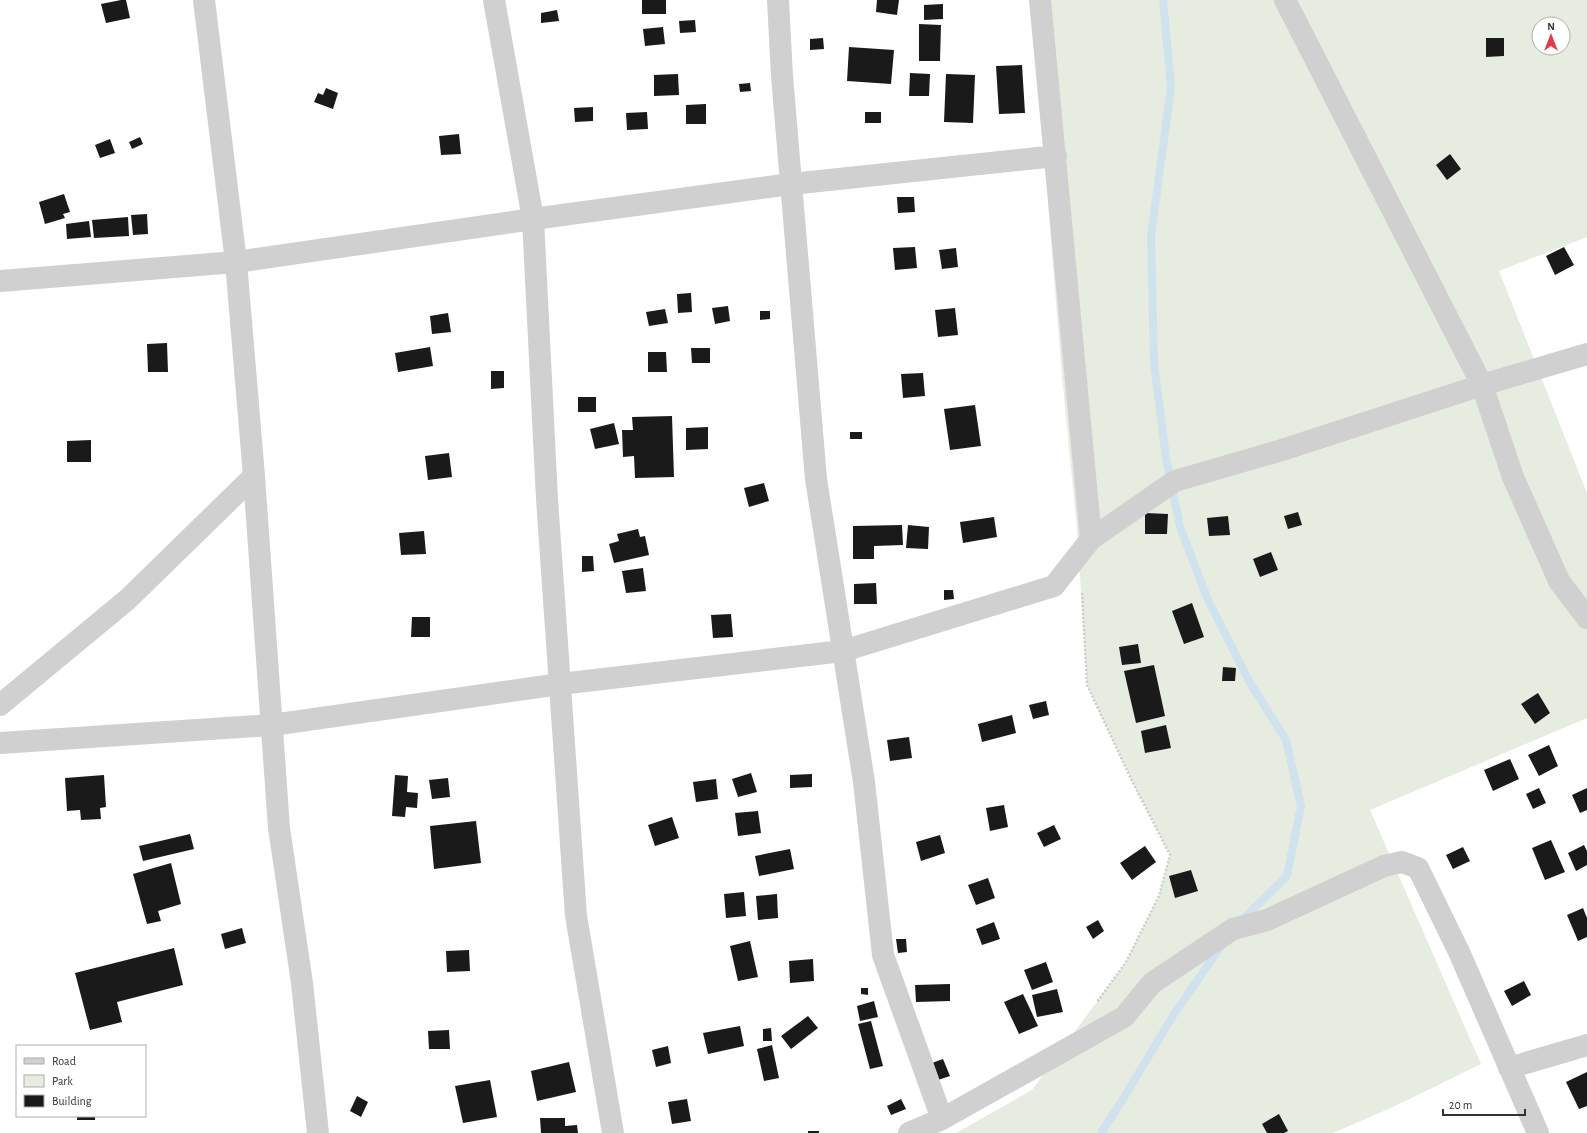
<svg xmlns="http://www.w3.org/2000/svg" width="1587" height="1133" font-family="'Alegreya Sans',sans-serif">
<rect width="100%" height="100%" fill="#fff"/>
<path fill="#e6ecdf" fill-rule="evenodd" d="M1044,0H1587V237L1499,271L1587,493V718L1370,810L1481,1064L1393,1107L1333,1133H956L1032,1090L1126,962L1159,896L1170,855L1131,779L1087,685L1077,529L1062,376L1048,204L1052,90ZM1539,24H1563V48H1539Z"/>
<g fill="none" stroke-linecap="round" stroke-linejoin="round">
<path stroke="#cfe2ee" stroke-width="8" d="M1163,0L1171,87L1151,236L1154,363L1166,458L1180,527L1208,600L1249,681L1286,740L1301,806L1287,876L1241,921
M1101,1133L1123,1099L1174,1014L1222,945"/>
</g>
<path fill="#1a1a1a" d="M121,0H126L130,18L106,23L101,4Z
M642,0H666V14H642Z
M877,0H899L897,15L876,12Z
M943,4V19L924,20V5Z
M557,10L559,21L541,23V13Z
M695,20L696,32L680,33L679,21Z
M919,24L941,25L940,61H919Z
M663,27L665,44L645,46L643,29Z
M823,38L824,49L810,50V39Z
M1486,38H1504V56L1486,57Z
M849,47L894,50L891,84L847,81Z
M1022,65L1025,113L999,114L996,66Z
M910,73L930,74L929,96H909Z
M678,74L679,95L654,96V75Z
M946,74L975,75L973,123L944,122Z
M750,83L751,91L740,92L739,84Z
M326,88L338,93L333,109L314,102L318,93L323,95Z
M706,104V124H686V105Z
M593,107V121L575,122L574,108Z
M647,112L648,129L627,130L626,113Z
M865,112H881V123H865Z
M459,134L461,154L441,155L439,136Z
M140,137L143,144L132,149L129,142Z
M110,139L115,153L100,158L95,145Z
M1450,154L1461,169L1447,180L1436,165Z
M64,194L70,212L63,214L65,218L45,224L39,202Z
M897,197H914L915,212L898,213Z
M147,214L148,234L133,235L131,215Z
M128,217L129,236L94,238L92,220Z
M89,221L91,237L67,239L66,224Z
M915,247L917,268L895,270L893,248Z
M1564,247L1574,265L1555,275L1546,256Z
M956,248L958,267L942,269L939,250Z
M691,293L692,312L678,313L677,294Z
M728,306L730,321L715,324L712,308Z
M955,308L958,335L938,337L935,310Z
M665,309L668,323L649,326L646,312Z
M760,311H770V319L760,320Z
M448,313L451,332L432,334L430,316Z
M167,343L168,372H148L147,344Z
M430,347L433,366L398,372L395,353Z
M691,348H710V363H692Z
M648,352H666L667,372H648Z
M491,371H504V388L491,389Z
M923,373L925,396L903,398L901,374Z
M578,397H596V412H578Z
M975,405L981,446L950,450L944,409Z
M672,416L674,477L635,478L634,456L623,457L622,430H633L632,417Z
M614,423L619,444L595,449L590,429Z
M708,427V449L686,450V428Z
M850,432H862V439H850Z
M91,440V462H67V441Z
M449,453L452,477L428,480L425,456Z
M764,483L769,501L749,507L744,488Z
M1298,512L1302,525L1288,529L1284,516Z
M1145,513L1168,514L1167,534H1145Z
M1228,516L1230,535L1209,536L1207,518Z
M994,517L997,537L963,543L960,522Z
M902,525L903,545L874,546V559H853V526Z
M908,525L929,527L928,549L906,548Z
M638,529L640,537L645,536L649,555L614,563L609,544L619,541L617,534Z
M424,531L426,554L401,555L399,533Z
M1271,552L1278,570L1260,577L1253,559Z
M582,556H593L594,571L582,572Z
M643,568L646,591L626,593L622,571Z
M876,583L877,604H854V584Z
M944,590H953L954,599L944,600Z
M1192,603L1204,637L1184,644L1172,611Z
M731,614L733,637L713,638L711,615Z
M412,617H430V637H411Z
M1138,644L1141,663L1122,665L1119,647Z
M1154,665L1165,716L1136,723L1124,671Z
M1223,667L1236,668L1235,681H1222Z
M1538,693L1550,713L1535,724L1521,704Z
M1046,701L1049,715L1033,719L1029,705Z
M1012,715L1016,733L982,742L978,724Z
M1166,725L1171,748L1145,753L1141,731Z
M909,737L912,758L890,761L887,740Z
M1549,745L1558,766L1539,776L1528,755Z
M1510,759L1519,779L1493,791L1484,770Z
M751,773L757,792L738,797L732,779Z
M812,774V787L790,788V775Z
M104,775L106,807L100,808L101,819L81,820L80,810L67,811L65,778Z
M395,775L408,776L407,792L418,793L417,808L406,807L405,817L392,816Z
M448,778L450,797L432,799L429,780Z
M716,779L718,799L696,802L693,782Z
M1539,788L1546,803L1533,809L1526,794Z
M1587,788V810L1580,813L1572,795Z
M1004,805L1008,827L990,831L986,808Z
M758,811L761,833L738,836L735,813Z
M672,817L679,838L655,846L648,825Z
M476,821L481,863L434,869L430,826Z
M1054,825L1061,839L1044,847L1037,833Z
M190,834L194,849L143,861L139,846Z
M940,835L945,853L921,861L916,842Z
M1551,840L1565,872L1545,880L1532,848Z
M1584,845L1587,851V865L1576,871L1568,853Z
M1145,846L1156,862L1132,880L1120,863Z
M1463,847L1470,861L1453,869L1446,855Z
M790,849L794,869L759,876L755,856Z
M171,863L181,904L158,911L161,921L147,924L133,874Z
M1191,870L1198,891L1175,898L1169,876Z
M988,878L995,898L976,905L968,885Z
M744,892L746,916L726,918L724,894Z
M777,894L778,918L758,920L756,896Z
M1583,908L1587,918V937L1578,941L1567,915Z
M1098,920L1104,931L1093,939L1086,927Z
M994,922L1000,939L982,945L976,929Z
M242,928L246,943L225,949L221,934Z
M896,939H906L907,952L898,953Z
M750,941L758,977L738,981L730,946Z
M174,948L183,985L117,1002L122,1022L90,1030L75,973Z
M469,950L470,971L447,972L446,951Z
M813,959L814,981L790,983L789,961Z
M1046,962L1053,982L1032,990L1024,970Z
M1524,981L1531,995L1512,1006L1504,991Z
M950,984V1001L916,1002L915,985Z
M861,988H868V995L861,994Z
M1057,989L1063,1012L1037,1017L1032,995Z
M1023,994L1038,1026L1019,1034L1004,1002Z
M874,1001L878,1017L860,1021L857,1006Z
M808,1016L818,1028L791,1049L781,1036Z
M871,1021L883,1066L870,1069L858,1024Z
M740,1026L744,1046L708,1054L703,1033Z
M771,1028L772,1041H763V1029Z
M449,1030L450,1049H429L428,1031Z
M772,1045L779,1078L764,1081L757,1049Z
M668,1046L671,1063L656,1067L652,1050Z
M943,1059L950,1076L938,1080L932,1063Z
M569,1062L576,1092L537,1101L531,1071Z
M1587,1072V1106L1579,1109L1566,1082Z
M490,1080L497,1117L463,1123L455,1086Z
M357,1096L368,1102L361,1117L350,1111Z
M687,1099L691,1121L672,1124L668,1102Z
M901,1099L906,1109L891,1115L887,1106Z
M1279,1114L1288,1131L1284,1133H1267L1262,1124Z
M77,1116H95V1120H77Z
M540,1118H565V1126L577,1125L578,1133H541Z
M808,1131H819V1133H808Z"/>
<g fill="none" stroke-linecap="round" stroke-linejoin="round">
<path stroke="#cdcdcd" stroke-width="2.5" stroke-dasharray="2 2" stroke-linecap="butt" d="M1082,593L1087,685L1131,779L1170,855L1159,896L1126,962L1097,1002"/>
<path stroke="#d0d0d0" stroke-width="22" d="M204,0L236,262L254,476L279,828L302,983L318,1133
M494,0L533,219L547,499L576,916L613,1133
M778,0L782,76L816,479L864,782L883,955L942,1119
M1285,0L1482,385L1513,477L1559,581L1587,618
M0,281L236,262L533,219L791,184L1056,156
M1091,539L1175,481L1282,450L1482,385L1587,354
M0,705L128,599L254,476
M0,743L272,725L560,684L843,651L1054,586L1091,539L1040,0
M1509,1068L1587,1045
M909,1133L942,1119L1124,1017L1152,983L1233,929L1267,920L1384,866L1402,862L1418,868L1459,952L1538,1133"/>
</g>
<rect x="16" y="1045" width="130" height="72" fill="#ffffff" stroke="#adadad"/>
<rect x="24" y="1058" width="20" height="6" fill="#d0d0d0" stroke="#adadad"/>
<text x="52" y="1065" font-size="12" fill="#333333">Road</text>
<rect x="24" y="1075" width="20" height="12" fill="#e6ecdf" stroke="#adadad"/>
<text x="52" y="1085" font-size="12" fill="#333333">Park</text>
<rect x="24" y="1095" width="20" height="12" fill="#1a1a1a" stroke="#adadad"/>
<text x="52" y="1105" font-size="12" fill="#333333">Building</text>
<g transform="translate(1551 36)"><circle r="19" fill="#ffffff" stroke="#adadad"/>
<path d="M0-3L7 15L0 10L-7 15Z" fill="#e63946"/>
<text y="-6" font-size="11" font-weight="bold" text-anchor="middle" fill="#333333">N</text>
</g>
<path d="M1443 1109v6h82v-6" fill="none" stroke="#333333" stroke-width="2"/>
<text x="1449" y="1109" font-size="12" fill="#333333" stroke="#ffffff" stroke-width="3" paint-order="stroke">20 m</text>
</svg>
